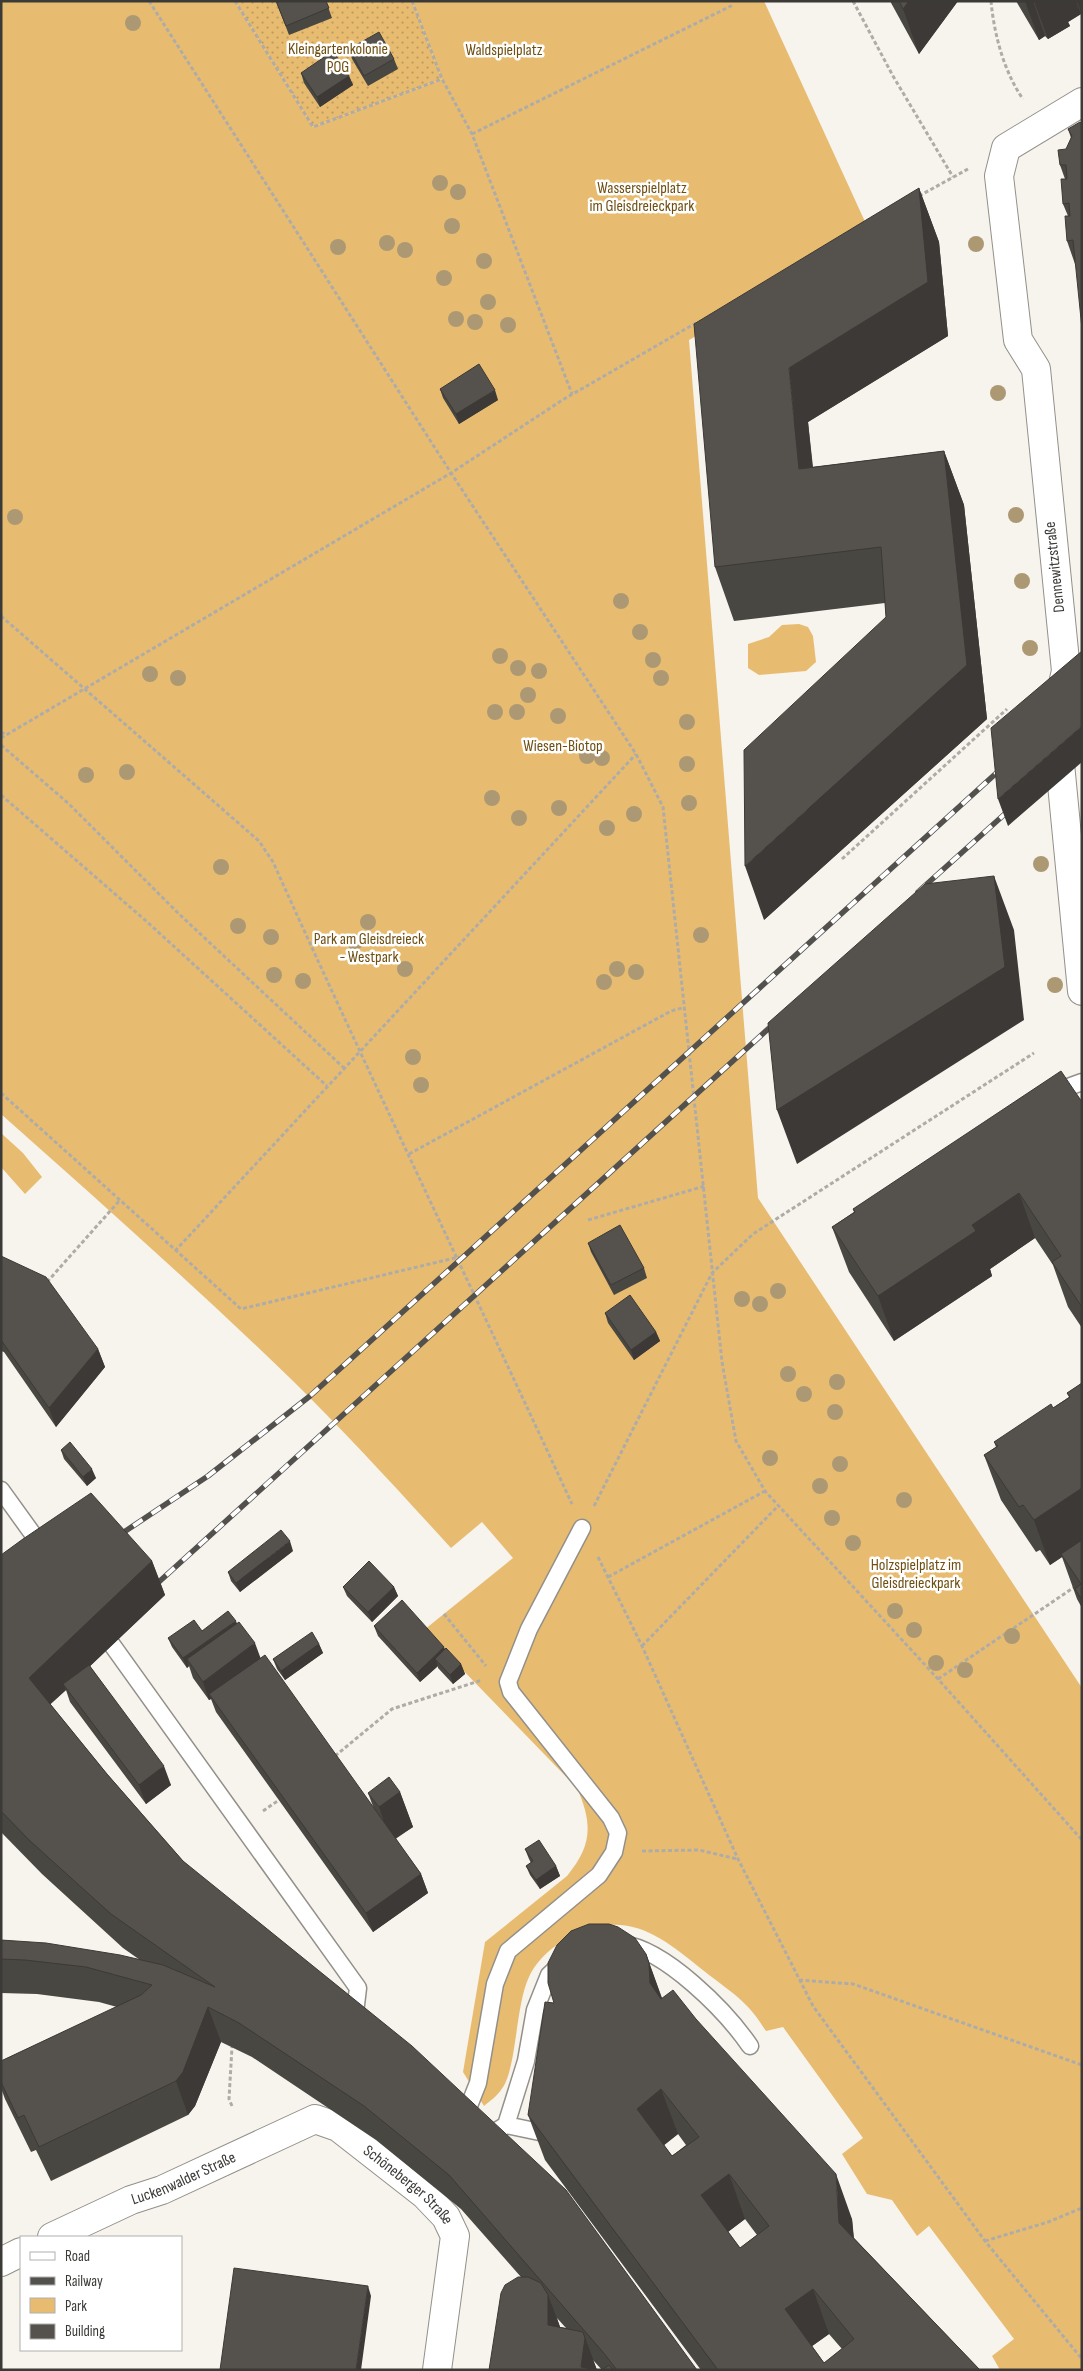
<svg xmlns="http://www.w3.org/2000/svg" width="1083" height="2371" font-family="'Sofia Sans Condensed',sans-serif">
<defs>
<pattern id="garden-dots" width="8" height="8" patternUnits="userSpaceOnUse" patternTransform="scale(1.25)"><rect width="8" height="8" fill="#e8bc70"/><path d="M2 2h.1M6 6h.1" fill="none" stroke="#bd9a5d" stroke-width="1.8" stroke-linecap="round"/></pattern>
</defs>
<rect width="100%" height="100%" fill="#f7f3ed"/>
<path fill="#e8bc70" d="M1,1H235L313,127L442,79L412,1H764L872,237L689,340L758,1198L1082,1688V2370H1000L992,2356L1014,2339L929,2226L917,2236L892,2200L867,2194L842,2154L863,2138L783,2027L766,2031C761,2024 755,2014 748,2007C736,1994 719,1983 704,1971C662,1937 628,1908 572,1936C555,1944 537,1959 529,1977C515,2006 517,2071 501,2090C497,2096 490,2101 484,2106L463,2072L485,1942L567,1876C592,1846 593,1824 577,1788L424,1630L513,1558L482,1522L451,1548C399,1491 347,1434 292,1380C198,1289 99,1201 1,1114Z
M799,624L808,627L813,636L816,662L806,671L759,675L748,668V644L769,637L782,625Z
M1,1133L23,1153L42,1177L25,1194L1,1167Z"/>
<path fill="url(#garden-dots)" d="M235,1H412L442,79L313,127Z"/>
<g fill="none" stroke-linecap="round" stroke-linejoin="round">
<defs>
<path id="service" d="M1053,1099L1071,1086L1082,1082
M1,1490L45,1551
M100,1628L358,1988L354,2021
M622,1944C665,1949 726,2011 750,2046
M463,2121L478,2083L495,1984L508,1951L599,1875L614,1852L618,1833L611,1818L511,1692L508,1682L529,1629L582,1528
M506,2125L549,2134
M483,2139L506,2125L526,2061L535,2010L549,1975L563,1962"/>
<g id="minor">
<path d="M1059,701L1066,671L1036,369L1018,340L999,176L1006,148L1082,102"/>
<path d="M1058,743L1082,991"/>
<path id="s1" d="M52,2237L131,2200L162,2190L315,2119L338,2127L425,2195L446,2217L455,2236L437,2370"/>
<path d="M1,2262L21,2252"/>
</g>
</defs>
<use href="#service" stroke="#93908a" stroke-width="19"/>
<use href="#minor" stroke="#93908a" stroke-width="30"/>
<path stroke="#afaca7" stroke-width="3" stroke-dasharray="4 2.5" stroke-linecap="butt" d="M149,1L451,473L636,754L663,807L722,1362L736,1441L765,1491L938,1679L1082,1840
M235,1L313,127L442,79
M412,1L442,79L472,134L572,394
M853,1L893,76L953,177
M991,1C994,34 1004,72 1023,99
M472,134L733,5
M919,196L968,169
M1,616L259,841L273,862C370,1077 473,1290 572,1504
M1,732L6,735
M1,738L451,473L564,399L696,323
M1,745L69,804L179,914L344,1068
M1,795L145,920L327,1086
M842,859L1007,709
M1,1093L241,1309L459,1257
M409,1154L671,1011L682,1008
M588,1220L705,1186
M175,1251L636,754
M47,1282L120,1200
M594,1506L712,1273L753,1234L1034,1053
M598,1557L642,1646L738,1859L813,2006L985,2241L1082,2359
M608,1577L765,1491
M444,1614L486,1666
M642,1646L778,1506
M938,1679L1082,1582
M335,1756L392,1709L482,1680
M263,1811L279,1800
M642,1851L699,1850L737,1859
M799,1980L853,1984L1082,2065
M232,2106L229,2099L232,2047
M985,2241L1048,2222L1082,2208"/>
<use href="#service" stroke="#fff" stroke-width="16"/>
<use href="#minor" stroke="#fff" stroke-width="28"/>
<defs>
<path id="rail" d="M918,892L1007,812
M115,1538L208,1476L310,1396L1003,767
M150,1590L778,1020"/>
</defs>
<use href="#rail" stroke="#53514e" stroke-width="5.5"/>
<use href="#rail" stroke="#fff" stroke-width="4" stroke-dasharray="11" stroke-linecap="butt"/>
</g>
<g fill="#ac9974">
<circle cx="133" cy="23" r="8"/>
<circle cx="440" cy="183" r="8"/>
<circle cx="458" cy="192" r="8"/>
<circle cx="452" cy="226" r="8"/>
<circle cx="387" cy="243" r="8"/>
<circle cx="976" cy="244" r="8"/>
<circle cx="338" cy="247" r="8"/>
<circle cx="405" cy="250" r="8"/>
<circle cx="484" cy="261" r="8"/>
<circle cx="444" cy="278" r="8"/>
<circle cx="488" cy="302" r="8"/>
<circle cx="456" cy="319" r="8"/>
<circle cx="475" cy="322" r="8"/>
<circle cx="508" cy="325" r="8"/>
<circle cx="998" cy="393" r="8"/>
<circle cx="1016" cy="515" r="8"/>
<circle cx="15" cy="517" r="8"/>
<circle cx="1022" cy="581" r="8"/>
<circle cx="621" cy="601" r="8"/>
<circle cx="640" cy="632" r="8"/>
<circle cx="1030" cy="648" r="8"/>
<circle cx="500" cy="656" r="8"/>
<circle cx="653" cy="660" r="8"/>
<circle cx="518" cy="668" r="8"/>
<circle cx="539" cy="671" r="8"/>
<circle cx="150" cy="674" r="8"/>
<circle cx="178" cy="678" r="8"/>
<circle cx="661" cy="678" r="8"/>
<circle cx="528" cy="695" r="8"/>
<circle cx="495" cy="712" r="8"/>
<circle cx="517" cy="712" r="8"/>
<circle cx="558" cy="716" r="8"/>
<circle cx="687" cy="722" r="8"/>
<circle cx="587" cy="756" r="8"/>
<circle cx="602" cy="758" r="8"/>
<circle cx="687" cy="764" r="8"/>
<circle cx="127" cy="772" r="8"/>
<circle cx="86" cy="775" r="8"/>
<circle cx="492" cy="798" r="8"/>
<circle cx="689" cy="803" r="8"/>
<circle cx="559" cy="808" r="8"/>
<circle cx="634" cy="814" r="8"/>
<circle cx="519" cy="818" r="8"/>
<circle cx="607" cy="828" r="8"/>
<circle cx="1041" cy="864" r="8"/>
<circle cx="221" cy="867" r="8"/>
<circle cx="368" cy="922" r="8"/>
<circle cx="238" cy="926" r="8"/>
<circle cx="701" cy="935" r="8"/>
<circle cx="271" cy="937" r="8"/>
<circle cx="355" cy="942" r="8"/>
<circle cx="405" cy="969" r="8"/>
<circle cx="617" cy="969" r="8"/>
<circle cx="636" cy="972" r="8"/>
<circle cx="274" cy="975" r="8"/>
<circle cx="303" cy="981" r="8"/>
<circle cx="604" cy="982" r="8"/>
<circle cx="1055" cy="985" r="8"/>
<circle cx="413" cy="1057" r="8"/>
<circle cx="421" cy="1085" r="8"/>
<circle cx="778" cy="1291" r="8"/>
<circle cx="742" cy="1299" r="8"/>
<circle cx="760" cy="1304" r="8"/>
<circle cx="788" cy="1374" r="8"/>
<circle cx="837" cy="1382" r="8"/>
<circle cx="804" cy="1394" r="8"/>
<circle cx="835" cy="1412" r="8"/>
<circle cx="770" cy="1458" r="8"/>
<circle cx="840" cy="1464" r="8"/>
<circle cx="820" cy="1486" r="8"/>
<circle cx="904" cy="1500" r="8"/>
<circle cx="832" cy="1518" r="8"/>
<circle cx="853" cy="1543" r="8"/>
<circle cx="895" cy="1611" r="8"/>
<circle cx="914" cy="1630" r="8"/>
<circle cx="1012" cy="1636" r="8"/>
<circle cx="936" cy="1663" r="8"/>
<circle cx="965" cy="1670" r="8"/>
</g>
<path fill="#494742" fill-rule="evenodd" d="M276,1H326L332,18L289,35Z
M890,1H958L919,54Z
M1016,1H1082V16L1081,14L1068,22L1070,26L1048,39L1045,36L1039,40Z
M349,49L394,59L398,69L368,86L352,59Z
M301,73L349,76L353,85L320,107L304,83Z
M1082,124L1075,264L1067,241L1068,216L1063,204L1065,179L1060,165L1071,138L1068,129Z
M919,188L939,242L948,336L808,422L813,467L944,451L964,505L987,719L764,920L886,617L885,603L734,621L715,567Z
M440,389L498,400L459,424L443,398Z
M1082,1102V1328L1068,1307L1053,1265L1035,1238L990,1269L992,1276L894,1341L849,1272L832,1227L854,1212L853,1209Z
M588,1243L644,1268L647,1278L614,1295L591,1252Z
M1,1256L98,1349L105,1367L56,1427L4,1352L1,1351Z
M605,1313L656,1332L660,1341L634,1360L608,1323Z
M1082,1383V1608L1077,1599L1062,1557L1050,1565L1040,1550L1036,1552L1001,1500L984,1455L996,1447L994,1442L1053,1408L1069,1397L1067,1393Z
M61,1450L96,1478L87,1486L64,1459Z
M293,1551L240,1592L231,1581L228,1572Z
M1,1555L152,1561L165,1595L90,1666L171,1785L146,1804L70,1702L66,1690L50,1704L107,1774L183,1861L697,2370H602L593,2360L597,2370H489L521,2277L461,2209L376,2140L252,2057L221,2042L195,2106L188,2115L51,2181L36,2150L31,2152L5,2099L1,2088V2061L117,2007L99,2002L37,1994L1,1993V1940L140,1960L123,1948L42,1874L1,1832ZM557,2318L566,2328L560,2327Z
M343,1587H394L398,1596L372,1622L347,1596Z
M237,1623L260,1658L374,1809L368,1793L400,1792L413,1827L395,1838L421,1874L428,1893L373,1932L216,1712L211,1699L209,1700L193,1678L189,1666L187,1668L172,1647L168,1638Z
M374,1626L445,1649L461,1664L465,1674L453,1684L438,1668V1666L420,1682L378,1636Z
M319,1644L323,1653L285,1680L277,1669L273,1659Z
M525,1849L556,1866L560,1876L540,1889L530,1875L526,1866L531,1863L529,1859Z
M646,1954L662,1998L852,2219L854,2238L980,2370H701L545,2160L528,2115L554,2003ZM678,2134L686,2145L672,2156L664,2145ZM745,2219L757,2235L740,2248L728,2232ZM829,2334L842,2349L824,2363L812,2346Z"/>
<path fill="#3c3936" d="M909,1H958L919,54L903,9Z
M1025,1H1033L1045,36L1039,40Z
M1034,1H1076L1081,14L1068,22L1070,26L1048,39Z
M1077,1H1082V14Z
M349,76L353,85L320,107L317,97Z
M919,188L939,242L948,336L808,422L818,522L799,469L789,368Z
M495,390L498,400L459,424L456,414Z
M944,451L964,505L987,719L764,920L745,866L967,665Z
M1082,726V762L1008,826L998,799Z
M994,876L1014,930L1024,1020L797,1164L777,1110Z
M1019,1193L1035,1238L990,1269L992,1276L894,1341L878,1296L972,1225Z
M656,1332L660,1341L634,1360L631,1350Z
M98,1349L105,1367L56,1427L49,1408Z
M92,1469L96,1478L87,1486L83,1477Z
M1082,1488V1544L1061,1554L1062,1557L1050,1565L1034,1520Z
M290,1541L293,1551L240,1592L236,1583Z
M152,1561L165,1595L67,1688L63,1684L66,1690L42,1712L29,1678Z
M394,1587L398,1596L372,1622L368,1612Z
M236,1621L240,1631L187,1659L189,1666L187,1668L183,1658Z
M255,1643L262,1662L209,1694L211,1699L209,1700L203,1682Z
M319,1644L323,1653L285,1680L281,1671Z
M444,1647L448,1657L435,1659L438,1666L420,1682L417,1673Z
M461,1664L465,1674L453,1684L450,1675Z
M164,1766L171,1785L146,1804L139,1785Z
M400,1792L413,1827L391,1842L379,1807Z
M556,1866L560,1876L540,1889L536,1880Z
M421,1874L428,1893L373,1932L366,1913Z
M646,1954L662,1999L665,2008L650,1983Z
M208,2007L221,2042L195,2106L188,2115L176,2081Z
M661,2089L678,2134L653,2154L637,2109Z
M729,2174L745,2219L717,2240L701,2195Z
M836,2174L852,2219L856,2268L839,2223Z
M368,2286L371,2296L361,2370H356Z
M813,2289L829,2334L801,2354L785,2309Z
M548,2295L565,2340L548,2325Z
M583,2332L597,2370L581,2367Z"/>
<path fill="#55524d" stroke="#3c3936" fill-rule="evenodd" d="M276,1H326L329,8L286,26Z
M899,1H909L903,9Z
M379,32L394,59L364,76L349,49Z
M333,51L349,76L317,97L301,73Z
M1080,122L1082,124V329L1073,240L1067,241L1065,216H1070L1069,203L1063,204L1061,179H1067L1066,165H1060L1058,150L1066,149L1072,136L1068,129Z
M919,188L928,282L789,368L799,469L944,451L967,665L745,866L744,750L886,617L881,547L715,567L694,324Z
M479,364L495,390L456,414L440,389Z
M1082,651V726L998,799L991,728Z
M994,876L1005,967L777,1110L768,1023L925,884Z
M1061,1071L1082,1102V1307L1052,1262L1061,1256L1019,1193L972,1225L976,1231L878,1296L832,1227L855,1212L853,1209Z
M620,1225L644,1268L611,1285L588,1243Z
M1,1256L46,1277L98,1349L49,1408L1,1340Z
M630,1295L656,1332L631,1350L605,1313Z
M1082,1383V1488L1034,1520L1023,1505L1019,1507L984,1455L998,1446L994,1442L1051,1404L1053,1408L1070,1397L1067,1393Z
M70,1442L92,1469L83,1477L61,1450Z
M91,1493L152,1561L29,1678L107,1774L183,1861L412,2046L566,2190L697,2370H617L602,2351L449,2175L364,2106L239,2023L208,2007L183,2072L176,2081L39,2147L24,2115L18,2118L1,2082V2061L141,1995L152,1985L86,1967L25,1960L1,1959V1940L46,1943L120,1955L163,1965L215,1987L111,1914L29,1840L1,1811V1555L23,1539Z
M281,1530L290,1541L236,1583L228,1572Z
M1082,1540V1600L1075,1589L1081,1584L1061,1554Z
M369,1561L394,1587L368,1612L343,1587Z
M402,1600L444,1647L417,1673L374,1626Z
M228,1611L236,1621L183,1658L168,1638L194,1620L202,1631Z
M239,1622L255,1643L203,1682L187,1659Z
M312,1632L319,1644L281,1671L273,1659Z
M446,1648L461,1664L450,1675L435,1659Z
M265,1655L421,1874L366,1913L209,1694Z
M89,1665L164,1766L139,1785L63,1684Z
M389,1777L400,1792L379,1807L368,1793Z
M539,1840L556,1866L536,1880L526,1866L533,1861L525,1849Z
M589,1924H609L618,1927L635,1938L646,1954L649,1963L650,1983L661,1999L673,1990L696,2019L836,2174L839,2223L980,2370H718L528,2115L545,2002L554,2003L548,1983V1963L557,1945L571,1931ZM661,2089L699,2137L672,2156L637,2109ZM729,2174L769,2226L740,2248L701,2195ZM813,2289L854,2339L824,2363L785,2309Z
M234,2268L368,2286L356,2370H220Z
M518,2277H528L541,2283L548,2295V2325L583,2332L585,2338L581,2367L598,2370H489L501,2293L505,2285Z
M609,2365L613,2370H602Z"/>
<g text-anchor="middle" dominant-baseline="central" stroke-width="5" stroke-linejoin="round" paint-order="stroke">
<g font-size="16" fill="#6e4f11" stroke="#fff">
<text x="338" y="49">Kleingartenkolonie<tspan x="338" dy="18">POG</tspan></text>
<text x="504" y="50">Waldspielplatz</text>
<text x="642" y="188">Wasserspielplatz<tspan x="642" dy="18">im Gleisdreieckpark</tspan></text>
<text x="563" y="746">Wiesen-Biotop</text>
<text x="369" y="939">Park am Gleisdreieck<tspan x="369" dy="18">- Westpark</tspan></text>
<text x="916" y="1565">Holzspielplatz im<tspan x="916" dy="18">Gleisdreieckpark</tspan></text>
</g>
<g font-size="16" fill="#3b3a37" stroke="#fff">
<text transform="translate(1055 567) rotate(-96)">Dennewitzstraße</text>
<text stroke="none"><textPath href="#s1" startOffset="144">Luckenwalder Straße</textPath></text>
<text stroke="none"><textPath href="#s1" startOffset="404">Schöneberger Straße</textPath></text>
</g>
</g>
<rect width="1083" height="2371" fill="none" stroke="#3b3a37" stroke-width="5"/>
<rect x="20" y="2236" width="162" height="115" fill="#ffffff" stroke="#b1b0af"/>
<rect x="30" y="2252" width="25" height="8" fill="#ffffff" stroke="#b1b0af"/>
<text x="65" y="2261" font-size="15" fill="#3b3a37">Road</text>
<rect x="30" y="2277" width="25" height="8" fill="#53514e" stroke="#b1b0af"/>
<text x="65" y="2286" font-size="15" fill="#3b3a37">Railway</text>
<rect x="30" y="2298" width="25" height="15" fill="#e8bc70" stroke="#b1b0af"/>
<text x="65" y="2311" font-size="15" fill="#3b3a37">Park</text>
<rect x="30" y="2324" width="25" height="15" fill="#55524d" stroke="#b1b0af"/>
<text x="65" y="2336" font-size="15" fill="#3b3a37">Building</text>
</svg>
